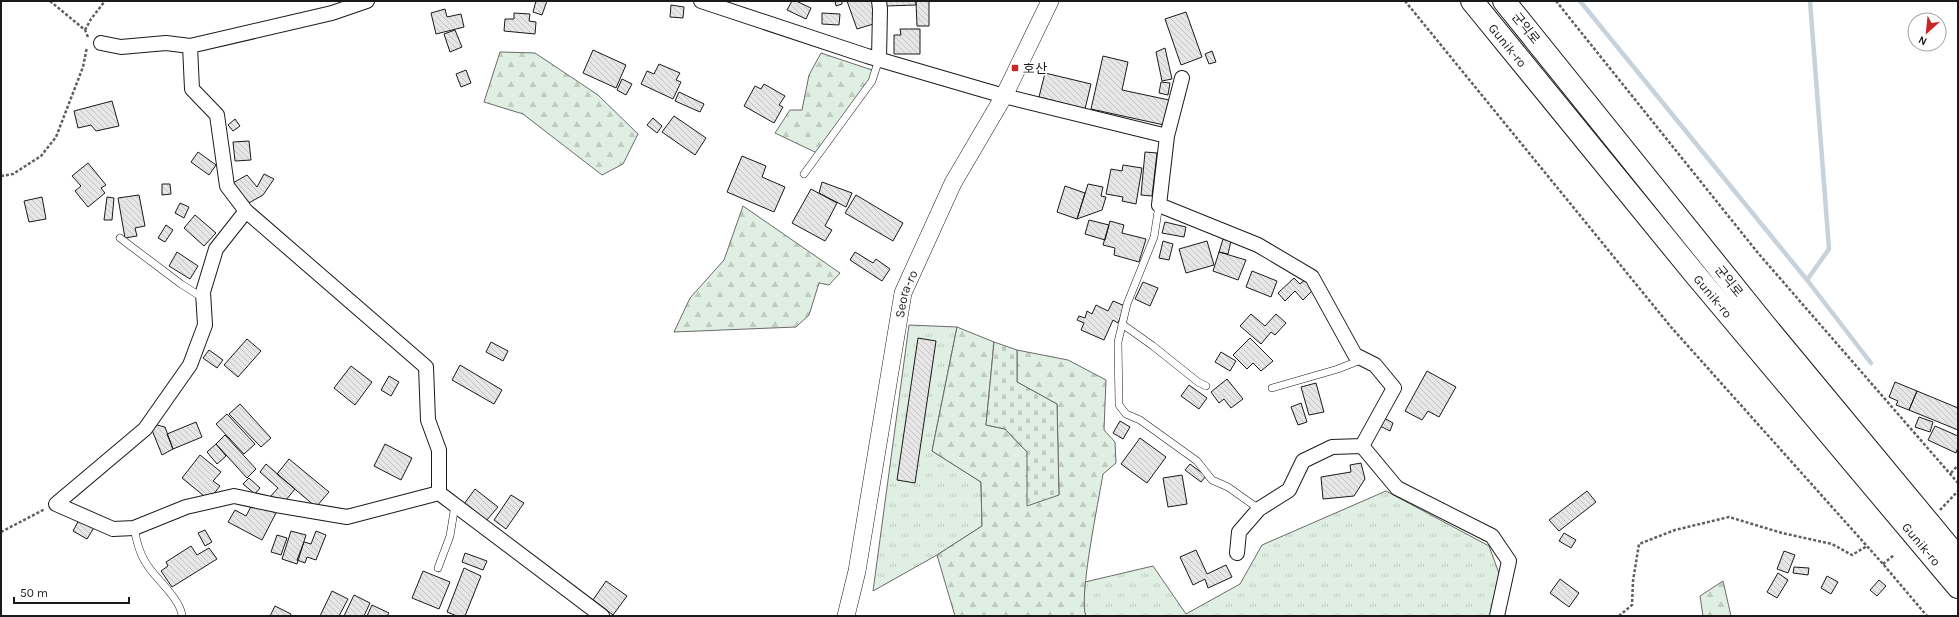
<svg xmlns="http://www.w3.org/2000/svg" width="1959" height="617" font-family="Karla,'Noto Sans KR',sans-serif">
<defs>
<pattern id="grass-tufts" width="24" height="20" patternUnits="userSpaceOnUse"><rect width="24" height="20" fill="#e0efe3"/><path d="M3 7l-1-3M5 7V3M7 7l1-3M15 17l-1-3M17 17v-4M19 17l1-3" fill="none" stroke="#c0ccc2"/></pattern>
<pattern id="forest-firs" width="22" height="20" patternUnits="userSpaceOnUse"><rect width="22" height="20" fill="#e0efe3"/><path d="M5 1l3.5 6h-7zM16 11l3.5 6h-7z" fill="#c0ccc2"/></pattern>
<pattern id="cemetery-stones" width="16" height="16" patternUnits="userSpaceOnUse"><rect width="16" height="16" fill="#e0efe3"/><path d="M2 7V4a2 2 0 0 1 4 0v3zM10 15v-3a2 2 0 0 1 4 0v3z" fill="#c0ccc2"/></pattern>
<pattern id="building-back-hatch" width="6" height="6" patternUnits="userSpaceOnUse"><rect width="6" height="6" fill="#e6e6e6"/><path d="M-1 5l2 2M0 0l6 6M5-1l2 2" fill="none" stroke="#c5c5c5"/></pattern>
</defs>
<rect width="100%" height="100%" fill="#fff"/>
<path fill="url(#grass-tufts)" stroke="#6a6a6a" d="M909,325L957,327L932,451L981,482L982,526L937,555L873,591Z
M1386,491L1489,546L1500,576L1490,616H1086L1083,610L1085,582L1153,566L1186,614L1240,584L1262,545Z"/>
<path fill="url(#forest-firs)" stroke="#6a6a6a" d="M500,52L535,53L598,95L638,134L623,164L602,175L523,114L484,102Z
M821,53L878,72L817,153L775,133L790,110H802L809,75Z
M743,206L840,273L829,285L819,283L809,315L796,327L674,332L690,298L724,260Z
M957,327L994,342L986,425L1005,429L1027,452L1059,495L1057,404L1017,382V350L1068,360L1106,380L1104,430L1115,442L1116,463L1103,474C1099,499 1078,599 1086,616H955L937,555L982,526L981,482L932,451Z
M1723,581L1731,616H1703L1700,596Z"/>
<path fill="url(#cemetery-stones)" stroke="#6a6a6a" d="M994,342L1017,350V382L1057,404L1059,495L1027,506V452L1005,429L986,425Z"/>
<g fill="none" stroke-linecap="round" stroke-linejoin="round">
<path stroke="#c6d2dc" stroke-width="4.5" d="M1580,1L1807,280
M1810,1L1829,249L1807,280L1871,363"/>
</g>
<path fill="url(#building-back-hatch)" stroke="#1a1a1a" d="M536,1H547L542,15L533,12Z
M792,1H796L811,8L806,19L787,10Z
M835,1H842V4L836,6Z
M847,1H872L880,22L857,29Z
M885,1H916V5L885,6Z
M916,1H929V26H917Z
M671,5L684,7L683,18L670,17Z
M445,9L447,17L461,14L464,27L436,34L431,13Z
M1186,12L1202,57L1181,65L1165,19Z
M514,13L530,14L529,21L536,22L535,34L504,31L505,19H514Z
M822,13L840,14L839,25L822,24Z
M900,29H920V54H894V35H901Z
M455,30L462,47L450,52L444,34Z
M1165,48L1172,79L1162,81L1156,52Z
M593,50L626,65L616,88L583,73Z
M1212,51L1216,62L1209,64L1205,54Z
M1103,56L1128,62L1122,90L1169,100L1164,125L1091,109Z
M659,64L680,73L676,80L681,82L673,99L641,84L647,71L654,74Z
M466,70L471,83L461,87L456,74Z
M1045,73L1091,84L1085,109L1039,97Z
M622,79L632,84L626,95L617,90Z
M1161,82L1170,83L1168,95L1159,93Z
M764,84L785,96L779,105L783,107L774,123L744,106L755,86L761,89Z
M679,92L704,104L700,112L675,101Z
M112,101L119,126L96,131L91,125L78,128L74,111Z
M674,116L706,138L695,155L662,132Z
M653,118L662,126L657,133L647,125Z
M235,119L240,126L233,131L228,125Z
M249,141L251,160L235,161L233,142Z
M198,152L216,165L209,175L191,162Z
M1145,152L1157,153L1152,196L1141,195Z
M742,156L766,166L762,177L785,187L774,212L727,192Z
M88,163L106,185L101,188L105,193L88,207L75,191L81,186L72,176Z
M1123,165L1142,168L1136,204L1122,201L1123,197L1106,194L1111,169L1122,171Z
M264,174L274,179L263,195L247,204L231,184L247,175L257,187Z
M822,182L852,193L846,207L819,193Z
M162,184H170L171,194L162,195Z
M1088,184L1103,187L1101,196L1106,197L1102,210L1077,219Z
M1065,186L1085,193L1077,219L1057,212Z
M811,189L837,203L825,226L832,230L825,241L792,223Z
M139,195L145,226L135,228L137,236L125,238L118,198Z
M856,195L903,223L893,241L845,213Z
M42,197L46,219L29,222L24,201Z
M107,197L114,198L112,220H104Z
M180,203L189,207L184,218L175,213Z
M195,215L216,233L204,246L184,228Z
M1089,220L1109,225L1105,240L1085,234Z
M1110,221L1124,225L1122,233L1146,239L1139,262L1114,255L1115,248L1103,245Z
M1165,222L1186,227L1184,237L1162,233Z
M166,225L173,230L165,242L158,238Z
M1223,239L1231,241L1228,254L1219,252Z
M1163,241L1173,244L1169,260L1159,258Z
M1207,241L1214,265L1186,273L1179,249Z
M177,252L198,266L190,279L169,266Z
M855,252L873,263L876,259L890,269L882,281L850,260Z
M1219,252L1246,260L1238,280L1213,271Z
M1252,271L1277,281L1271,297L1246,287Z
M1294,278L1300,284L1306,279L1314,289L1303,300L1295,291L1285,301L1278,293Z
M1143,282L1158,288L1150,306L1135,299Z
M1113,301L1125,306L1118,323L1113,320L1104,340L1081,330L1084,323L1077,320L1079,316L1085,318L1087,311L1092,314L1096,305L1108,311Z
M1251,314L1265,326L1276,314L1286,323L1275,335L1271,332L1261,344L1240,326Z
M918,338L936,341L915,483L897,480Z
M1250,338L1273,361L1261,371L1253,363L1247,369L1233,355Z
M247,339L261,351L238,377L224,365Z
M491,342L508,351L503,361L486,352Z
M209,350L223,360L217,368L203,358Z
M1221,352L1236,361L1230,371L1215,362Z
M460,365L502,390L494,404L452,380Z
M351,366L372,382L355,405L334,388Z
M1427,371L1456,387L1439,417L1428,411L1422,420L1405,411Z
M389,376L399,382L391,396L381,390Z
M1227,379L1243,399L1231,408L1224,399L1219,403L1211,392Z
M1895,382L1917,391L1909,410L1896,405L1898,401L1889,397Z
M1316,383L1324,412L1309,415L1301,387Z
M1189,385L1207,398L1199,409L1181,396Z
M1917,391L1958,408V430L1909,410Z
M1301,403L1307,422L1298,425L1291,407Z
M240,404L271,438L261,447L229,414Z
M227,414L255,444L244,454L216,424Z
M1919,417L1933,422L1930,432L1915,427Z
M1384,418L1393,423L1390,431L1380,426Z
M1120,421L1130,427L1123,439L1113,433Z
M196,422L202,437L173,449L167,434Z
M157,425L165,427L173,449L162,455L152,430Z
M1935,426L1958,436V447L1956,453L1928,440Z
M225,435L256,469L247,478L216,444Z
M1140,438L1166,457L1147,483L1121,464Z
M216,444L226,456L217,464L207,452Z
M385,444L412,458L401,480L374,466Z
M200,455L221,472L213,481L220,486L209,500L182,478Z
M289,459L329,492L316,507L277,474Z
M1361,463L1365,479L1354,496L1323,499L1321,477L1351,472L1350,465Z
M266,464L295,489L286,500L270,497L278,488L260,472Z
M1190,464L1206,476L1201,482L1185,470Z
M1182,475L1187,504L1168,507L1163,478Z
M249,478L260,488L255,494L243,484Z
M475,489L498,507L486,521L464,504Z
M1587,491L1596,502L1559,531L1549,520Z
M511,495L524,503L506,529L494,520Z
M254,501L276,513L262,540L228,522L235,510L246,516Z
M80,518L95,526L87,539L73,531Z
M205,530L212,542L205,546L198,533Z
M291,531L306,535L297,564L282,559Z
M316,531L326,535L316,560L307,557L305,563L297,560L304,542L311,544Z
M1564,533L1576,540L1571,548L1559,541Z
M277,535L287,538L281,555L271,552Z
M191,546L197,555L209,548L217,559L172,587L161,571L168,566L166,562Z
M1196,550L1207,574L1226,565L1232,577L1208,588L1205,579L1193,585L1180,557Z
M1784,551L1795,555L1788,573L1777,569Z
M465,553L487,561L483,570L462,562Z
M1794,567L1809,568L1808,575L1793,573Z
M464,568L481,576L465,616H457L447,612Z
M423,571L450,582L439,609L412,598Z
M1778,573L1788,580L1777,598L1767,592Z
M1827,576L1838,582L1831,594L1821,588Z
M1560,579L1579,593L1569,607L1550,593Z
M1879,580L1886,586L1877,596L1870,590Z
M606,581L627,596L613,615L593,600Z
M332,591L348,599L339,616H320Z
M354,595L370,603L364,616H344Z
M372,605L389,613L387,616H367Z
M275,606L291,614L290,616H270Z"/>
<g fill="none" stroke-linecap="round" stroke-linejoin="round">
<defs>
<path id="service" d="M804,174L872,81L879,59
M1159,205L1154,237L1127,304L1118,342L1119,405L1126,414L1140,420L1197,461L1212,480L1228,487L1259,509
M120,238L181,284L203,298
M1122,324L1153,346L1198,382L1206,386
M1272,388L1338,369L1363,359
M134,528C137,543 140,556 150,569C159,581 181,601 182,616
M438,568L450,536L455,505"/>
<path id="minor" d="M701,1L867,56L1004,96L1167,136
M879,1L880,9L879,59
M101,43L121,47L166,43L190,46L332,13L367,1
M190,46L192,89L217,115L227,186L246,211L216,249L203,292L205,325L190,365L145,429L56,504L113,529L134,528L186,507L234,496L276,505L347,517L439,493L602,616
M1182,78L1167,136L1159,205L1258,245L1312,277L1355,355L1375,365L1394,388L1362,446L1397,488L1492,536L1509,561L1497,616
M246,211L426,367L428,420L439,450V493
M1237,553L1239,532L1259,509L1289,490L1303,461L1332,447L1362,446"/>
<g id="tertiary">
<path id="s1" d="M846,616L857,571L903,293L953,183L1004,96L1050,1"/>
</g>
<g id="trunk">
<path id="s2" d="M1472,1L1694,273L1958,587"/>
<path d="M1504,1L1764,324L1958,558"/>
</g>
</defs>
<use href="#service" stroke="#1a1a1a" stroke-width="8"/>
<use href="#minor" stroke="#1a1a1a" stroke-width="16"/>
<use href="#tertiary" stroke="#1a1a1a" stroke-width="18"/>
<use href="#trunk" stroke="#1a1a1a" stroke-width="24"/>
<path stroke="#5f5f5f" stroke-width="2.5" stroke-dasharray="3 2" stroke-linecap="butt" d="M50,1L85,30L88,37
M1405,1L1671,327L1883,564L1927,616
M1556,1L1758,253L1958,483
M85,30L91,19L105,1
M1,176L13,174L41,156L56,137L83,67L87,47
M1951,473L1958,465
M1940,510L1958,491
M1,532L45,509
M1883,564L1894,555
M1619,616L1632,605L1633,581L1639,544L1675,530L1729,517L1782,533L1832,544L1852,555L1867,546"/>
<use href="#service" stroke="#fff" stroke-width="7"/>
<use href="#minor" stroke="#fff" stroke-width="14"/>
<use href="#tertiary" stroke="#fff" stroke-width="17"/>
<use href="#trunk" stroke="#fff" stroke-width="22"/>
</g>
<rect fill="#c62828" stroke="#fff" stroke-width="1.5" x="1011" y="64" width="8" height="8" rx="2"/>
<g text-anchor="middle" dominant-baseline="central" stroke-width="3" stroke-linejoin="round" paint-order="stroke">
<g font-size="13" fill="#1a1a1a" stroke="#fff">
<text transform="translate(1526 28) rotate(51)">군익로</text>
<text stroke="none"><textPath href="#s2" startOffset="57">Gunik-ro</textPath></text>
<text transform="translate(1729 281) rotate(51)">군익로</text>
<text stroke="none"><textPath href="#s1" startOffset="328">Seora-ro</textPath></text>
<text stroke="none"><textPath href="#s2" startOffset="381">Gunik-ro</textPath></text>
<text stroke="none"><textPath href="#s2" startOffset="705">Gunik-ro</textPath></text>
</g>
<g font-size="13" fill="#1a1a1a" stroke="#fff" text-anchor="start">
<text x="1023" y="68">호산</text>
</g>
</g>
<rect width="1959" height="617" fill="none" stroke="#1a1a1a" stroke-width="4"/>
<g transform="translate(1927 32) rotate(207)"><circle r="19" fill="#ffffff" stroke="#a3a3a3"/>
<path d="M0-3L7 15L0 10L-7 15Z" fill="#c62828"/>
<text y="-6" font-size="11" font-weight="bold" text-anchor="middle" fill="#1a1a1a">N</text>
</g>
<path d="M14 597v6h115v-6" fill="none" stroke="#1a1a1a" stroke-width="2"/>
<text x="20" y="597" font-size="12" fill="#1a1a1a" stroke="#ffffff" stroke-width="3" paint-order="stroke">50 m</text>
</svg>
